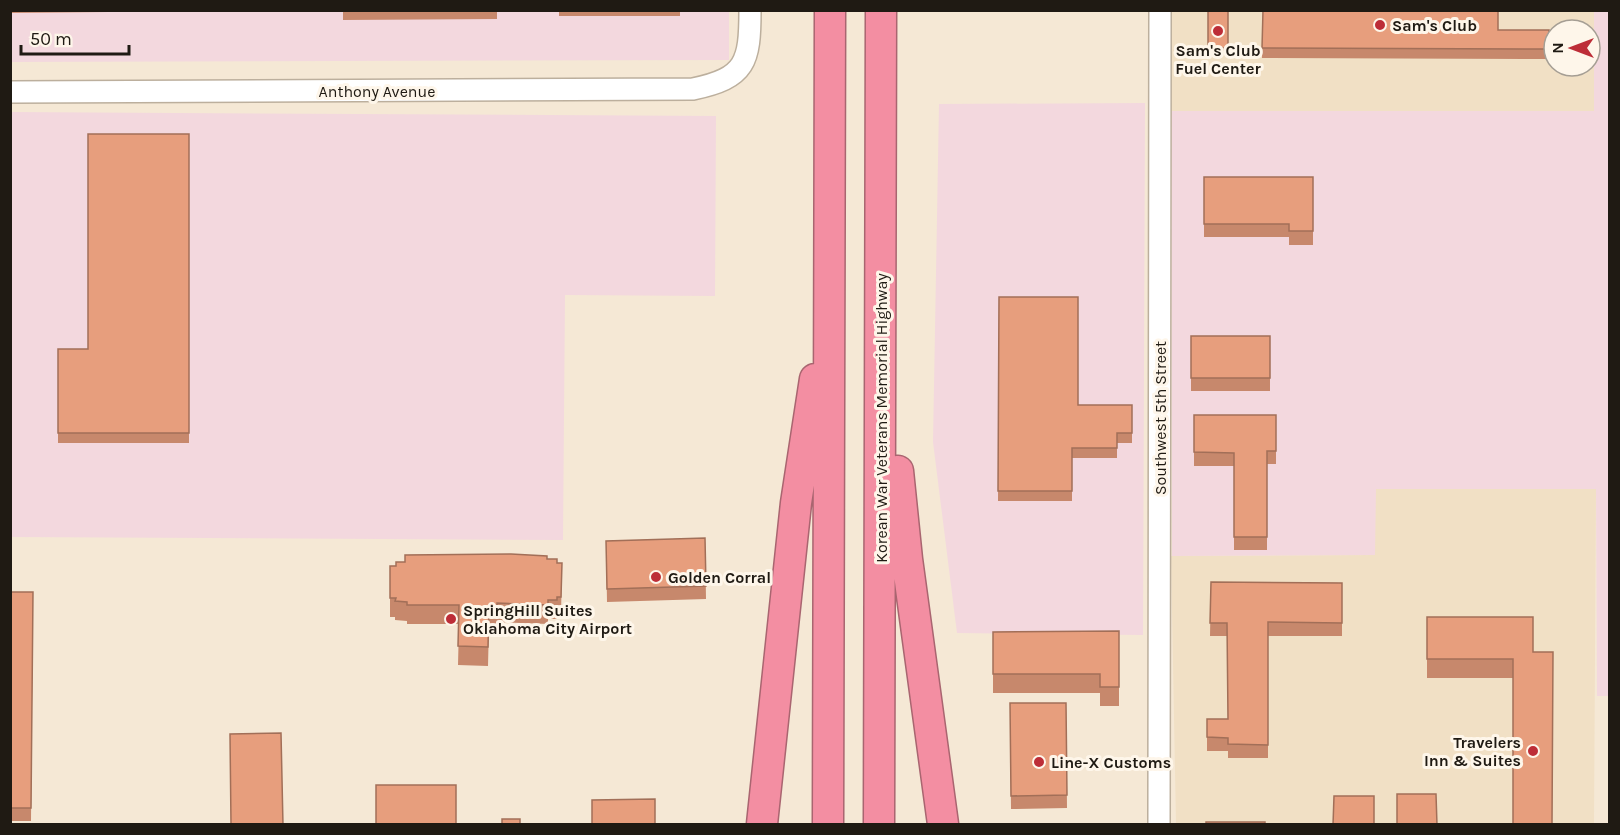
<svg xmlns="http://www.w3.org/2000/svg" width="1620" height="835" font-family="Karla,sans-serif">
<rect width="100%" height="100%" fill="#f5e8d5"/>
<path fill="#f1e0c5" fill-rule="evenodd" d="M1171,11H1594L1595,111H1171ZM1554,30H1590V66H1554Z
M1375,489H1596L1594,824H1176L1171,556L1375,555Z"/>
<path fill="#f3d8de" d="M10,11H729V60L11,62Z
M1594,11H1609V696H1597L1596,489H1376L1375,555L1172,556L1171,111H1594Z
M1145,103L1143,635L957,633L933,442L939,104Z
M11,112L716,116L715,296L565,295L563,540L11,537Z"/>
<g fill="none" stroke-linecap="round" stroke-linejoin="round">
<defs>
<path id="minor" d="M10,92L693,89C746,78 750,62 750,10
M1159,824L1160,10"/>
<path id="highway" d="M898,471L907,559L943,824
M762,824L796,503L815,379
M828,824L830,10
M879,824L881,10"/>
</defs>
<use href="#minor" stroke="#bcaf9d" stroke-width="24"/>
<use href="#highway" stroke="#a96570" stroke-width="33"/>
<use href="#minor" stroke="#fff" stroke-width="21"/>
<use href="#highway" stroke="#f38ea2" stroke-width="30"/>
</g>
<path fill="#c7886c" d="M10,10H108V12L10,13Z
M343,10H497V19L343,20Z
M559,10H680V16H559Z
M1208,10H1228V51H1208Z
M1263,10L1498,30H1549V59L1262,58Z
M189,134V443H58V349H88Z
M1204,177H1313V245H1289V237H1204Z
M999,297L1078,405H1132V443H1117V458H1072V501H998Z
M1191,336H1270V391H1191Z
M1194,415H1276V464H1267V550H1234V466H1194Z
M705,538L706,599L607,602L606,541Z
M547,559L557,563H562L561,616H557V619H548V624L497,622V625L489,624L488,666L458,665L459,624H407V621L395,620V617H390V566Z
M1211,582L1342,583V636H1268V758H1228V751H1207V719H1228L1227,636H1210Z
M10,592H33L31,821H10Z
M1427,617H1533L1513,678H1427Z
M1119,631V706H1100V693H993V632Z
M1010,703H1066L1067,808L1011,809Z"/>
<path fill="#e79e7d" stroke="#a26f58" stroke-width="1.5" d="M1208,10H1228V48H1208Z
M1263,10H1498V30H1549V49L1262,48Z
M88,134H189V433H58V349H88Z
M1204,177H1313V231H1289V224H1204Z
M999,297H1078V405H1132V433H1117V448H1072V491H998Z
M1191,336H1270V378H1191Z
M1194,415H1276V451H1267V537H1234V453L1194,452Z
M705,538L706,586L607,589L606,541Z
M511,554L547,556V559H557V563H562L561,597H557V600H548V605L497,603V606L489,605L488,647L458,646L459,605H407V602L395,601L396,598H390V566H396V562H405V555Z
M1211,582L1342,583V623L1268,622V745L1228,744V738L1207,737V719H1228L1227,623H1210Z
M10,592H33L31,808H10Z
M1427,617H1533V652H1553L1552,825H1513V659H1427Z
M1119,631V687H1100V674H993V632Z
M1010,703H1066L1067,795L1011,796Z
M281,733L283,825H231L230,734Z
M376,785H456V825H376Z
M1397,794H1436L1437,825H1397Z
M1334,796H1374V825H1333Z
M655,799V825H592V800Z
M502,819H520V825H502Z
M1206,822H1265V825H1206Z"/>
<g fill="#bd2d37" stroke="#fef6ea" stroke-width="2">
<circle cx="1380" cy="25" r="6"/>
<circle cx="1218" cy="31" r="6"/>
<circle cx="656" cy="577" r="6"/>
<circle cx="451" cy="619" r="6"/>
<circle cx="1533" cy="751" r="6"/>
<circle cx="1039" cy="762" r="6"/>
</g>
<g text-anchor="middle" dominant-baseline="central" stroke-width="6" stroke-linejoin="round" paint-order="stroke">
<g font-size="16" font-weight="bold" fill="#1f1a13" stroke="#fef6ea" text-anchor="start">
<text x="1392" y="25">Sam's Club</text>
<text x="1218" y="50" text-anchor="middle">Sam's Club<tspan x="1218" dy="18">Fuel Center</tspan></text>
<text x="668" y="577">Golden Corral</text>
<text x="463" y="610">SpringHill Suites<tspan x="463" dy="18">Oklahoma City Airport</tspan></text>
<text x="1521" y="742" text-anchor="end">Travelers<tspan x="1521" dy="18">Inn &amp; Suites</tspan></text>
<text x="1051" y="762">Line-X Customs</text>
</g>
<g font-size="16" fill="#1f1a13" stroke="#fef6ea">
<text x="377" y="91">Anthony Avenue</text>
<text transform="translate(881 418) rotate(-90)">Korean War Veterans Memorial Highway</text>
<text transform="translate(1160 418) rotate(-90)">Southwest 5th Street</text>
</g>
</g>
<rect width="1620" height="835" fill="none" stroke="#1f1a13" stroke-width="24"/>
<g transform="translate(1572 48) rotate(270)"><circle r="28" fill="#fef6ea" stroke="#a59e94" stroke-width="1.5"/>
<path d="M0-4.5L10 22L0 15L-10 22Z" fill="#bd2d37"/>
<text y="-9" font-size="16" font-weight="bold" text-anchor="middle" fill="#1f1a13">N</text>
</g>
<path d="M21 45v9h108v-9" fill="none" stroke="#1f1a13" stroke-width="3"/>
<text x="30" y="45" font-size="18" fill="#1f1a13" stroke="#fef6ea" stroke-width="4.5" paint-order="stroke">50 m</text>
</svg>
